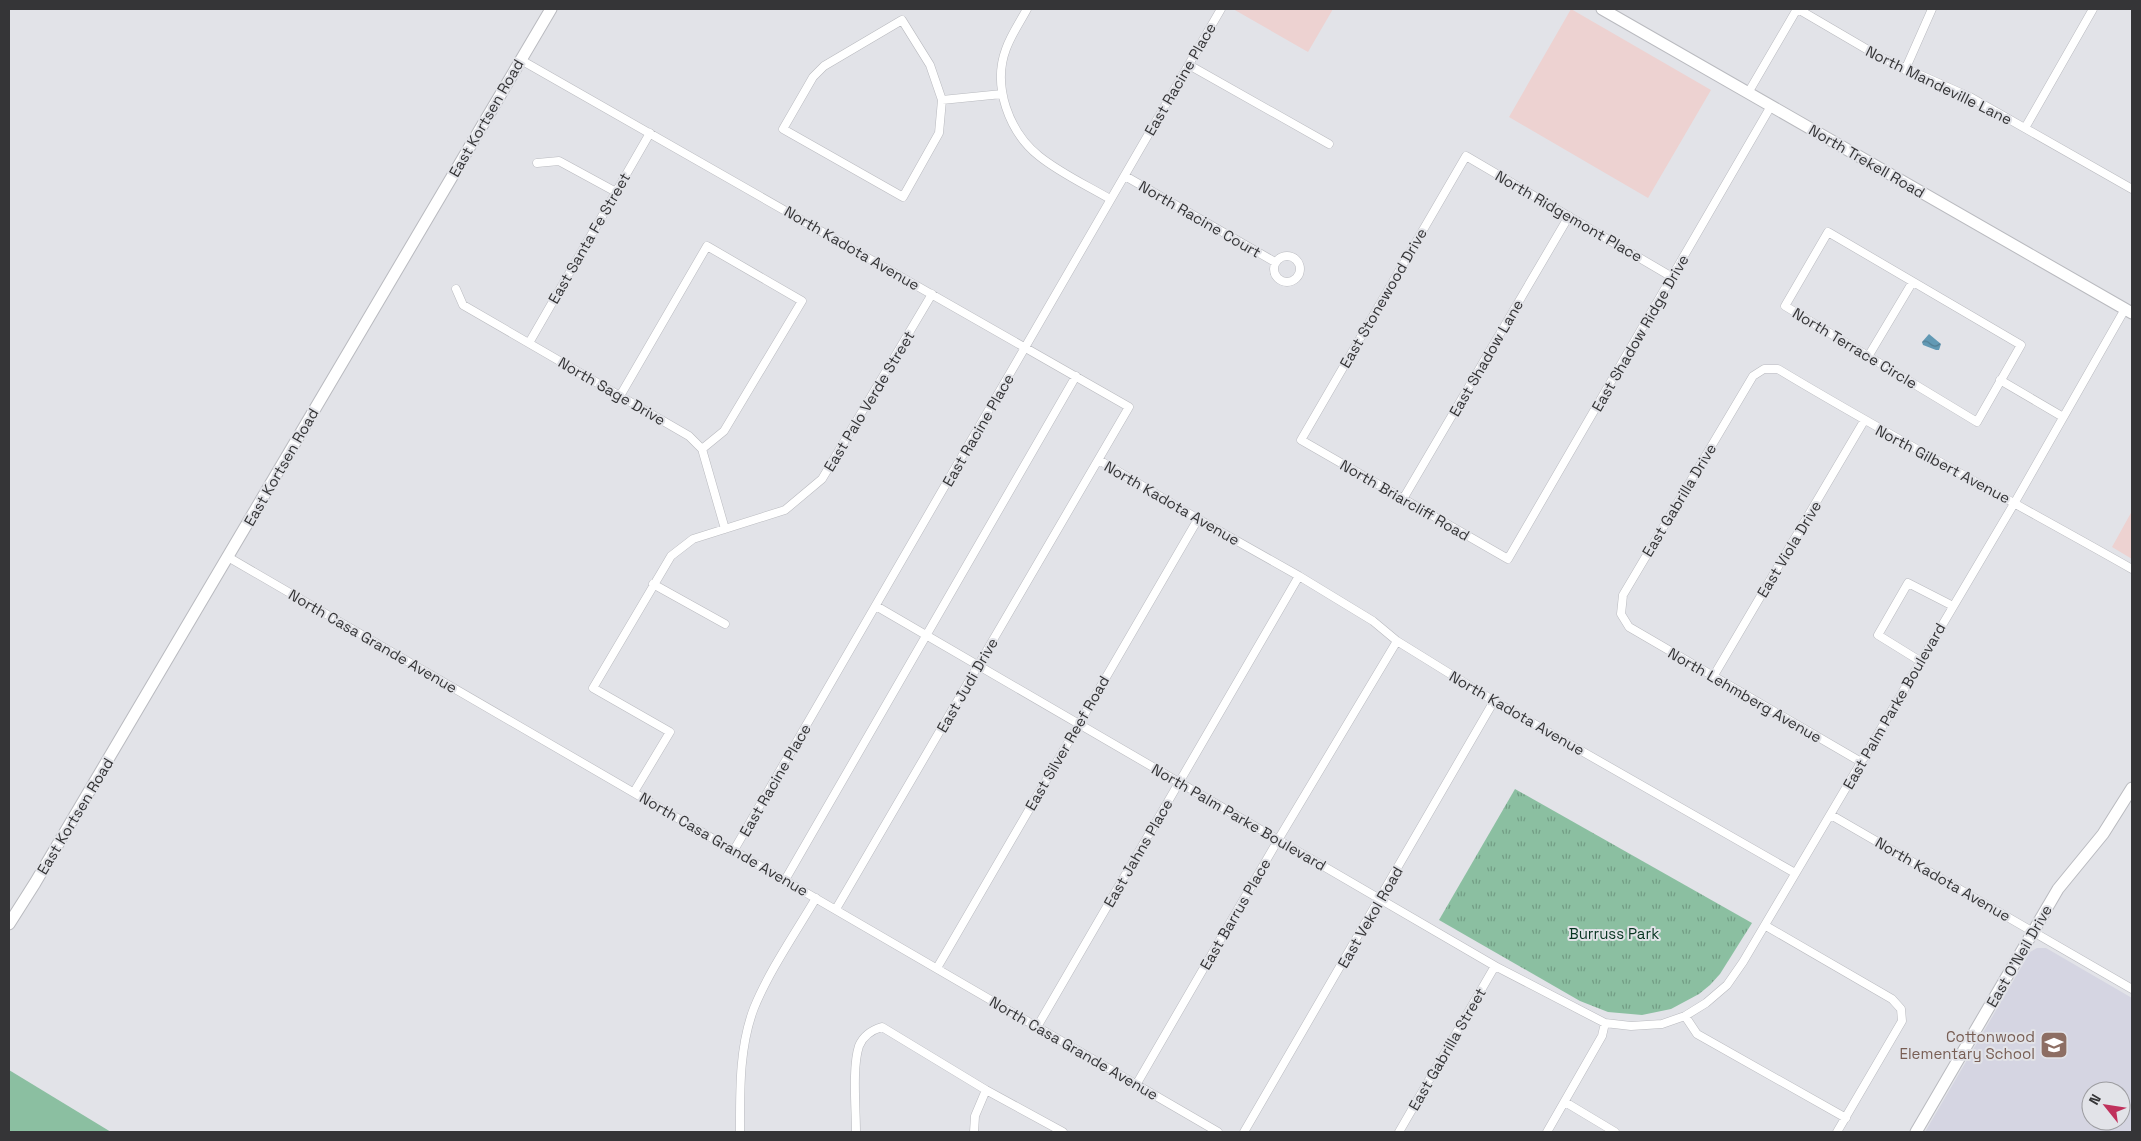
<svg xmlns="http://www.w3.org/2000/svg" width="2141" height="1141" font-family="'Space Grotesk',sans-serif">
<defs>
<pattern id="park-tufts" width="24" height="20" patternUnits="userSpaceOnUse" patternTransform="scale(1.25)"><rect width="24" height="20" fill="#8bbfa1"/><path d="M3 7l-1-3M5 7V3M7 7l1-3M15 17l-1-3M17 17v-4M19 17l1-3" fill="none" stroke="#729c84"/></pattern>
<pattern id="water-waves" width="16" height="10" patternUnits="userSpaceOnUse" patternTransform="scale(1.25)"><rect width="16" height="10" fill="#6299b4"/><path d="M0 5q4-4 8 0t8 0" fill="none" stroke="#527e93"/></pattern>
</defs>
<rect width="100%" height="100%" fill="#e2e3e8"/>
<path fill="#edd2d1" d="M1233,9H1333L1308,52Z
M1571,9L1711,90L1648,198L1509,117Z
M2132,511V559L2112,547Z"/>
<path fill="#d5d5e2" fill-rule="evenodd" d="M2037,948H2046L2132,998V1132H1925L2030,952ZM2091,1091H2121V1121H2091Z"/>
<path fill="#8bbfa1" d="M9,1070L111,1132H9Z"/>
<path fill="url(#park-tufts)" d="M1515,789L1752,923L1720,974L1710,985L1699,994L1671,1009L1642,1015L1608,1012L1580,1001L1439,920Z"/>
<path fill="url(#water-waves)" d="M1929,334L1941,344L1939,350H1936L1923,345L1922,342Z"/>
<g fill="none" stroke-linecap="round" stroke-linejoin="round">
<defs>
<path id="street" d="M1027,9C1020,22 1011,35 1006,49C992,86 1009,132 1039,156C1060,173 1086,185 1110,199
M1798,9L1880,57L1970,97L2132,189
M902,20L930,65L942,100L939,133L903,197L783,129L813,77L824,66Z
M521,60L1129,407L836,909
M1189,65L1329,144
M1905,70L1932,9
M1748,93L1797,9
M942,100L1002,94
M2025,128L2093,9
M537,163L559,161L616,192
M1125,176L1275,262
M1828,232L2021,345L1977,422L1785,306Z
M1274 269a13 13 0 1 1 26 0a13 13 0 1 1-26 0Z
M1672,277L1466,156L1301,440L1508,559L1771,106
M456,289L463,305L689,436L702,449L725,529
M529,343L650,133
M1869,355L1912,283
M2000,380L2063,417
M620,396L707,246L802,301L724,431L702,449
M1099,460L1198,519L1299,576L1373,621L1397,641L1494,701L1795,873
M1403,499L1569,216
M228,557L1218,1132
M653,584L725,624
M876,606L1495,966L1605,1023L1631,1026L1662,1024L1685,1016L1706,1003L1727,985L1743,962L2015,502L2125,309
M1920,661L1878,635L1908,583L1953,606
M1713,677L1864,421
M1861,762L1629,627L1621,614L1623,595L1753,376L1764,369H1778C1894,439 2014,502 2132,569
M634,792L670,732L593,688L671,556L693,539L785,510L822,479L932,294
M1831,815L2132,989
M734,850L1221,9
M785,880L1076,376
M1766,926L1892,999L1901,1009L1902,1021L1837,1132
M937,968L1198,519
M1685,1016L1697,1034L1846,1118
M1037,1027L1299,576
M1136,1085L1278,840L1397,641
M1565,1102L1615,1132
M740,1132C740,1091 739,1047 754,1008C769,971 796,932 816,898
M856,1132C856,1109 852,1067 859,1046C863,1036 872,1030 882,1027L986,1090L1063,1132
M974,1132L975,1116L986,1090
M1244,1132L1494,701
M1399,1132L1495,966
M1547,1132L1602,1036L1605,1023"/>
<path id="secondary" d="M1602,9L2132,313
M9,924L35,883L551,9
M1916,1132L2058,889L2103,834L2132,788"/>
</defs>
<use href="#street" stroke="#b9babf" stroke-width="9"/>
<use href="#secondary" stroke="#b9babf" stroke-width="13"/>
<use href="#street" stroke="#fff" stroke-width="8"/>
<use href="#secondary" stroke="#fff" stroke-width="11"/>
</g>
<defs>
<symbol id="school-square" viewBox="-11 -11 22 22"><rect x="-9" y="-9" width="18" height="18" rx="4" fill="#8d6e63" stroke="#e2e3e8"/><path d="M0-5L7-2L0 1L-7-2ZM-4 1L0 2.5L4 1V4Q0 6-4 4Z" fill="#fff"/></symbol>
</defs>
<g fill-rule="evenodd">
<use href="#school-square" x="2038" y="1029" width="32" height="32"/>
</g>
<g text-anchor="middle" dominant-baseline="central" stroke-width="4" stroke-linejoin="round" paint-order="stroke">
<g font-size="15" fill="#353537" stroke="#e2e3e8">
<text transform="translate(1180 79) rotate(-60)">East Racine Place</text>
<text transform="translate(1939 85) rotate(26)">North Mandeville Lane</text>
<text transform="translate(486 118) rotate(-60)">East Kortsen Road</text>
<text transform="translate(1867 161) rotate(30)">North Trekell Road</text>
<text transform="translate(1569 216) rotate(30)">North Ridgemont Place</text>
<text transform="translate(1200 219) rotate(30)">North Racine Court</text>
<text transform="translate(589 238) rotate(-60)">East Santa Fe Street</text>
<text transform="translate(852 248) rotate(30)">North Kadota Avenue</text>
<text transform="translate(1383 298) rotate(-60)">East Stonewood Drive</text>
<text transform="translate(1640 333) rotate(-60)">East Shadow Ridge Drive</text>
<text transform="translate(1855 348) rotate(31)">North Terrace Circle</text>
<text transform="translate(1486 358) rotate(-60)">East Shadow Lane</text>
<text transform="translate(612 391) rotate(30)">North Sage Drive</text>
<text transform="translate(869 401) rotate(-59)">East Palo Verde Street</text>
<text transform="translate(978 430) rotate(-60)">East Racine Place</text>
<text transform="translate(1943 464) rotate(28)">North Gilbert Avenue</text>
<text transform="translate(281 467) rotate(-60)">East Kortsen Road</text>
<text transform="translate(1405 500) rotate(30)">North Briarcliff Road</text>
<text transform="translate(1679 500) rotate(-59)">East Gabrilla Drive</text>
<text transform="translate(1172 503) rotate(30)">North Kadota Avenue</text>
<text transform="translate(1789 549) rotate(-59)">East Viola Drive</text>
<text transform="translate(373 641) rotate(30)">North Casa Grande Avenue</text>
<text transform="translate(967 685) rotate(-60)">East Judi Drive</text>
<text transform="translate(1745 695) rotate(30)">North Lehmberg Avenue</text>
<text transform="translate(1894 706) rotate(-60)">East Palm Parke Boulevard</text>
<text transform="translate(1517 713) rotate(30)">North Kadota Avenue</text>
<text transform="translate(1067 743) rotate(-60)">East Silver Reef Road</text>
<text transform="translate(775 780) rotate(-60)">East Racine Place</text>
<text transform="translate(75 816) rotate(-59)">East Kortsen Road</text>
<text transform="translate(1239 817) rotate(30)">North Palm Parke Boulevard</text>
<text transform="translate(724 844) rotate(30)">North Casa Grande Avenue</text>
<text transform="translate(1138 853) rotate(-60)">East Jahns Place</text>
<text transform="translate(1943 879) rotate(30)">North Kadota Avenue</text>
<text transform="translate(1235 914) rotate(-60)">East Barrus Place</text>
<text transform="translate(1370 917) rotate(-60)">East Vekol Road</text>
<text transform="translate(2019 956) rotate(-60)">East O'Neil Drive</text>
<text transform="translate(1074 1048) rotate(30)">North Casa Grande Avenue</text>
<text transform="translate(1447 1049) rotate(-60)">East Gabrilla Street</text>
</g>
<g font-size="15" fill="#073420" stroke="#e2e3e8">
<text x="1614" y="933">Burruss Park</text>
</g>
<g font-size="15" fill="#785e54" stroke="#e2e3e8" text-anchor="end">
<text x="2035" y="1036">Cottonwood<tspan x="2035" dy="17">Elementary School</tspan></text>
</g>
</g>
<rect width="2141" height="1141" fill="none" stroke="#353537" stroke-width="20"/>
<g transform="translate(2106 1106) rotate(300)"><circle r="24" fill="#e2e3e8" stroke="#9d9da1"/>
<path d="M0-4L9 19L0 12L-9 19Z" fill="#c0315c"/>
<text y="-8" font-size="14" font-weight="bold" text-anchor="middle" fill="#353537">N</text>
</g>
</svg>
